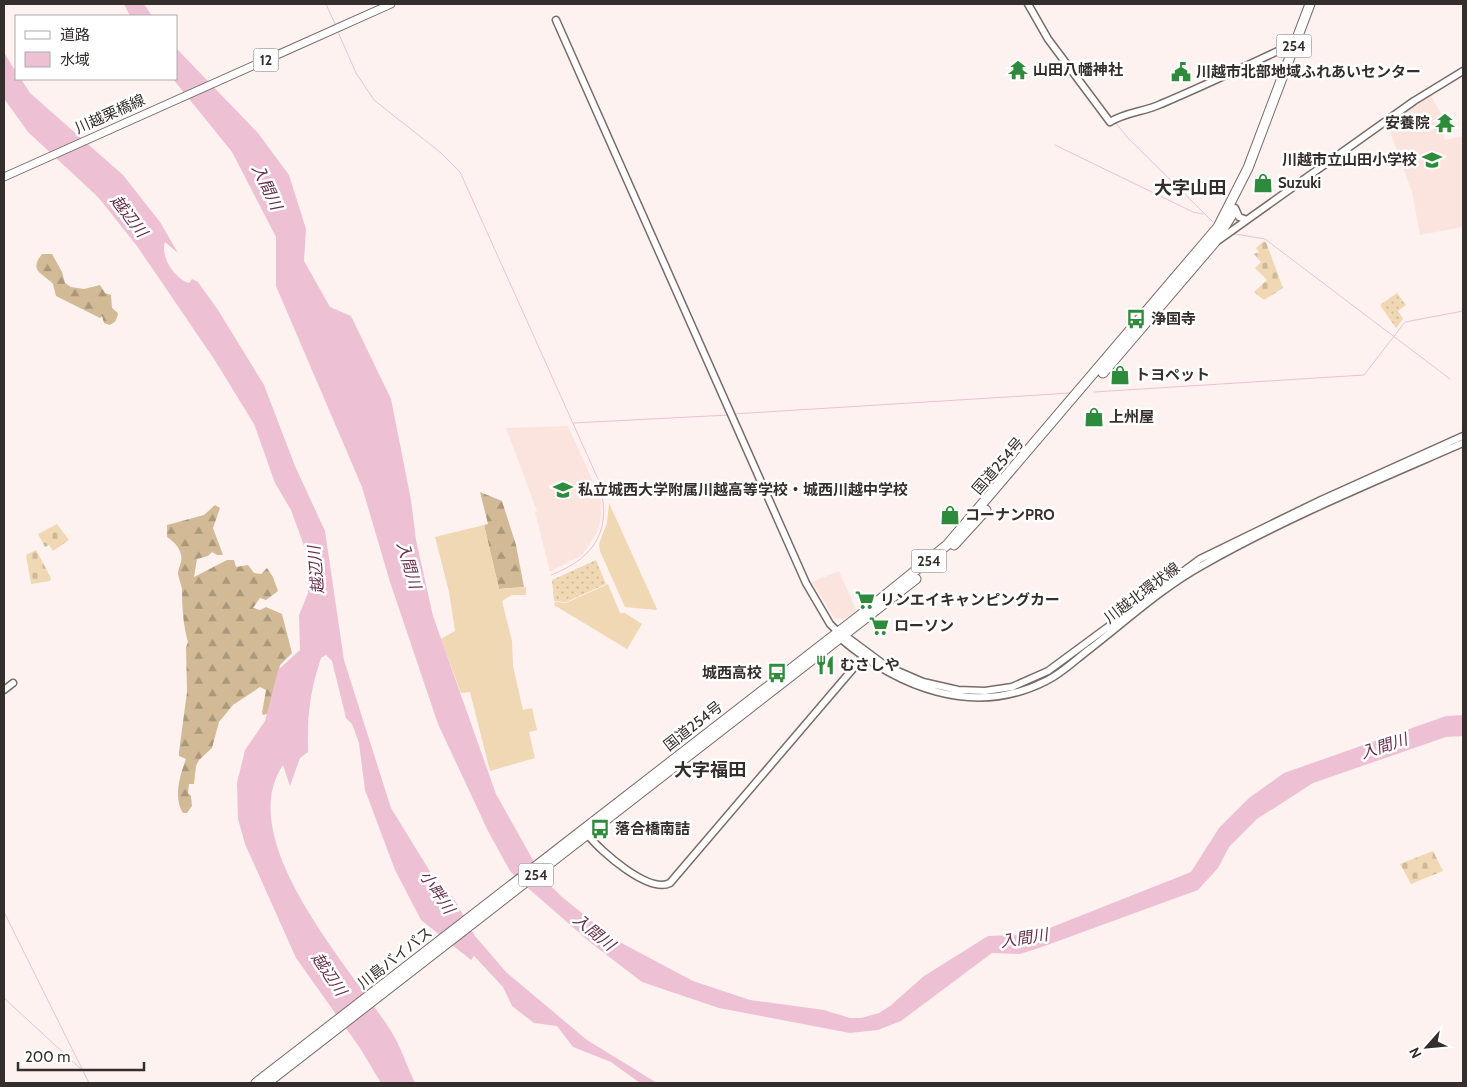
<svg xmlns="http://www.w3.org/2000/svg" width="1467" height="1087" font-family="Cabin,'Noto Sans JP',sans-serif">
<defs>
<pattern id="green-dots" width="8" height="8" patternUnits="userSpaceOnUse" patternTransform="scale(1.25)"><rect width="8" height="8" fill="#efd8b3"/><path d="M2 2h.1M6 6h.1" fill="none" stroke="#ceba9a" stroke-width="1.8" stroke-linecap="round"/></pattern>
<pattern id="forest-firs" width="22" height="20" patternUnits="userSpaceOnUse" patternTransform="scale(1.25)"><rect width="22" height="20" fill="#d1ba95"/><path d="M5 1l3.5 6h-7zM16 11l3.5 6h-7z" fill="#aa987a"/></pattern>
<pattern id="cemetery-stones" width="16" height="16" patternUnits="userSpaceOnUse" patternTransform="scale(1.25)"><rect width="16" height="16" fill="#efd8b3"/><path d="M2 7V4a2 2 0 0 1 4 0v3zM10 15v-3a2 2 0 0 1 4 0v3z" fill="#ceba9a"/></pattern>
</defs>
<rect width="100%" height="100%" fill="#fdf2ef"/>
<path fill="#fbe4de" d="M1430,94L1442,115L1437,118L1445,140L1463,136V227L1420,235L1412,192L1390,132L1409,125L1403,113Z
M568,426L601,499V516L598,531L582,555L550,572L535,512L537,511L506,428Z
M839,571L856,610L846,618L835,619L812,582Z"/>
<path fill="url(#green-dots)" d="M1397,293L1406,305L1398,311L1403,319L1396,328L1380,305Z
M596,560L606,584L566,602L554,601L552,580Z"/>
<path fill="url(#forest-firs)" d="M42,254H52L62,272L65,283L71,287L84,289L100,285L105,293L111,295L112,308L118,313C117,320 115,323 109,325L104,323L102,316L100,318L56,296L53,284C43,273 28,272 42,254Z
M480,492L502,501L516,545L524,587L499,589L484,525L488,524Z
M215,505L220,508L213,528L223,555H217L212,552L208,556L197,559L194,577L227,560H234L236,567L248,565L254,573L261,574L267,568L273,577L278,591L266,600L260,598L253,608L260,610L266,607L282,614L292,653L280,665L270,713L263,715L262,713L266,690L260,687L233,705L219,722L212,748L199,760L196,766L194,784H189L188,793L191,796L192,806L187,813H183C173,798 180,775 186,759L179,756V752L187,692L186,647L188,642C183,624 182,607 182,589C181,584 179,579 178,574C178,567 183,562 181,555C179,546 174,542 167,537V525L204,515Z"/>
<path fill="url(#cemetery-stones)" d="M1264,241L1266,242L1283,288L1264,300L1254,292L1267,280L1255,268L1261,262L1254,254L1259,252L1256,248Z
M57,524L69,540L53,551L49,545L45,547L38,534Z
M36,550L51,578L50,581L31,584L26,555Z
M1433,851L1443,871L1411,884L1400,864Z"/>
<path fill="#efd8b3" d="M609,503L657,609L656,610L625,607L600,551L599,544L607,523Z
M484,525L499,589L526,587V595H512L502,601L512,641L513,666L523,710L532,708L537,730L529,732L535,758L490,771L470,692L461,693L441,639L455,631L449,592L435,537Z
M608,584L620,613H625L642,624L627,649L554,605L555,602L566,603Z"/>
<path fill="#edc1d3" d="M124,4H144L152,16H130Z
M4,26L5,54L16,72V79H21L30,93L123,175L160,222L178,253L165,242C160,257 175,279 189,283L192,279L198,282L218,310L264,385L295,466L325,531L344,660L391,808L434,878L454,899L475,936L506,972L587,1040L657,1083H640L611,1062L573,1047L557,1026L534,1023L512,1006L503,987L474,956L471,960L421,920L395,870L365,790L359,743L352,724L346,718L332,661L326,655L321,658C310,691 307,716 308,752L300,758L290,786L283,765C232,841 352,969 391,1031C401,1047 407,1066 415,1083H381L360,1048L296,958L245,844L238,819L237,783L245,750L265,721L278,670L300,650L299,615L308,593L307,554L291,510L275,483L254,424L214,359L137,246L98,197L28,132L5,100Z
M176,48L258,133L289,175L306,229L304,261L330,307L351,316L391,399L411,500L416,540L433,616L496,794L538,869L546,881L562,897L614,939L693,981L750,1000L824,1010L850,1018H861L879,1013L890,1006L924,976L988,936L1022,935L1042,931L1191,872L1219,828L1249,798L1284,773L1446,716L1463,715V736L1446,737L1313,783L1257,819L1229,847L1218,868L1198,890L1039,948L1020,954L992,953L901,1021L878,1030L850,1033L719,1008L642,982L591,943L521,882L510,871L488,831L438,724L390,582L362,487L276,286V237L232,152L173,79H176Z"/>
<g fill="none" stroke-linecap="round" stroke-linejoin="round">
<path stroke="#edc1d3" stroke-width="1" d="M326,4L336,26
M338,32L356,73L374,100L441,153L460,172L598,479C613,527 598,557 551,575
M1104,109L1111,117
M1115,122L1127,137L1213,222
M1055,145L1193,212L1203,214
M1235,234L1265,239L1450,379
M1094,392L1364,375L1405,322L1463,311
M733,414L1071,393
M573,423L729,415
M4,912L89,1083
M4,998L81,1069"/>
<defs>
<path id="secondary" d="M1028,4L1048,39L1110,122C1126,112 1144,112 1161,104C1206,85 1250,64 1295,43
M556,20L806,583L830,624L838,632L841,639C898,687 973,718 1046,681C1063,673 1076,659 1091,648C1127,620 1163,587 1203,565C1286,518 1376,481 1463,443
M1235,208L1239,217L1247,220
M1216,242L1414,101L1463,71
M843,634L886,666L923,682L958,690L985,691L1012,687L1048,671L1200,559L1321,500L1463,436
M4,690L13,683
M588,835C600,851 649,894 670,883L863,657"/>
<path id="primary" d="M4,177L391,4"/>
<path id="highway" d="M1103,373L1215,242L1233,213
M954,545L986,510
M256,1083L868,609L947,545L1218,227L1248,168L1310,4
M267,1083L916,579"/>
</defs>
<use href="#secondary" stroke="#786c69" stroke-width="9"/>
<use href="#primary" stroke="#786c69" stroke-width="9"/>
<use href="#highway" stroke="#786c69" stroke-width="11"/>
<use href="#secondary" stroke="#fff" stroke-width="6"/>
<use href="#primary" stroke="#fff" stroke-width="7"/>
<use href="#highway" stroke="#fff" stroke-width="9"/>
</g>
<defs>
<symbol id="temple-bare" viewBox="-9 -9 18 18"><path d="M0-6L5-2H3V0L6.5 2.5H4V6H1.5V3h-3V6H-4V2.5H-6.5L-3 0V-2H-5Z" fill="#2f8b3c" stroke="#fff" stroke-width="2.5" paint-order="stroke"/></symbol>
<symbol id="civic-bare" viewBox="-9 -9 18 18"><path d="M-.6-6.5H3V-4.5H.6V-3L4-1V1h2V6H-6V1h2V-1L-.6-3ZM-1.2 2.5V6h2.4V2.5Z" fill="#2f8b3c" stroke="#fff" stroke-width="2.5" paint-order="stroke"/></symbol>
<symbol id="school-bare" viewBox="-9 -9 18 18"><path d="M0-5L7-2L0 1L-7-2ZM-4 1L0 2.5L4 1V4Q0 6-4 4Z" fill="#2f8b3c" stroke="#fff" stroke-width="2.5" paint-order="stroke"/></symbol>
<symbol id="shop-bare" viewBox="-9 -9 18 18"><path d="M-5-2.5h2.3a2.7 3.5 0 0 1 5.4 0H5L5.5 6h-11ZM-1.5-2.5h3a1.5 2.3 0 0 0-3 0Z" fill="#2f8b3c" stroke="#fff" stroke-width="2.5" paint-order="stroke"/></symbol>
<symbol id="bus-bare" viewBox="-9 -9 18 18"><path d="M-5-6H5V4H4V6H2V4H-2V6H-4V4H-5ZM-3.5-4V0h7V-4ZM-3.5 1.2v1.5H-2V1.2ZM2 1.2v1.5H3.5V1.2Z" fill="#2f8b3c" stroke="#fff" stroke-width="2.5" paint-order="stroke"/></symbol>
<symbol id="supermarket-bare" viewBox="-9 -9 18 18"><path d="M-6-5.5h2.5l.6 2H6L4.5 2H-2.5L-4.4-4H-6ZM-1.5 3.2a1.3 1.3 0 1 0 .1 0ZM3 3.2a1.3 1.3 0 1 0 .1 0Z" fill="#2f8b3c" stroke="#fff" stroke-width="2.5" paint-order="stroke"/></symbol>
<symbol id="restaurant-bare" viewBox="-9 -9 18 18"><path d="M-5-6h1v4h1v-4h1v4h1v-4h1v5L-1.5 .5V6h-2V.5L-5-1ZM5-6V6H3V1.5H1.5Q1.5-4 5-6Z" fill="#2f8b3c" stroke="#fff" stroke-width="2.5" paint-order="stroke"/></symbol>
</defs>
<g fill-rule="evenodd">
<use href="#temple-bare" x="1004" y="56" width="28" height="28"/>
<use href="#civic-bare" x="1167" y="58" width="28" height="28"/>
<use href="#temple-bare" x="1431" y="109" width="28" height="28"/>
<use href="#school-bare" x="1418" y="146" width="28" height="28"/>
<use href="#shop-bare" x="1249" y="169" width="28" height="28"/>
<use href="#bus-bare" x="1122" y="305" width="28" height="28"/>
<use href="#shop-bare" x="1106" y="361" width="28" height="28"/>
<use href="#shop-bare" x="1080" y="403" width="28" height="28"/>
<use href="#school-bare" x="549" y="476" width="28" height="28"/>
<use href="#shop-bare" x="936" y="501" width="28" height="28"/>
<use href="#supermarket-bare" x="851" y="586" width="28" height="28"/>
<use href="#supermarket-bare" x="865" y="612" width="28" height="28"/>
<use href="#restaurant-bare" x="811" y="651" width="28" height="28"/>
<use href="#bus-bare" x="763" y="659" width="28" height="28"/>
<use href="#bus-bare" x="586" y="815" width="28" height="28"/>
</g>
<g text-anchor="middle" dominant-baseline="central" stroke-width="5" stroke-linejoin="round" paint-order="stroke">
<g fill="#fff" stroke="#716d6c" stroke-width="1">
<rect x="1276.5" y="34.5" width="35" height="23" rx="4"/>
<rect x="253.5" y="48.5" width="25" height="23" rx="4"/>
<rect x="911.5" y="549.5" width="35" height="23" rx="4"/>
<rect x="518.5" y="863.5" width="35" height="23" rx="4"/>
</g>
<g font-size="14" font-weight="bold" fill="#342f2d">
<text x="1294" y="46">254</text>
<text x="266" y="60">12</text>
<text x="929" y="561">254</text>
<text x="536" y="875">254</text>
</g>
<g font-size="15" font-weight="bold" fill="#342f2d" stroke="#fff" text-anchor="start">
<text x="1033" y="70">山田八幡神社</text>
<text x="1196" y="72">川越市北部地域ふれあいセンター</text>
<text x="1430" y="123" text-anchor="end">安養院</text>
<text x="1417" y="160" text-anchor="end">川越市立山田小学校</text>
<text x="1278" y="183">Suzuki</text>
<text x="1151" y="319">浄国寺</text>
<text x="1135" y="375">トヨペット</text>
<text x="1109" y="417">上州屋</text>
<text x="578" y="490">私立城西大学附属川越高等学校・城西川越中学校</text>
<text x="965" y="515">コーナンPRO</text>
<text x="880" y="600">リンエイキャンピングカー</text>
<text x="894" y="626">ローソン</text>
<text x="840" y="665">むさしや</text>
<text x="762" y="673" text-anchor="end">城西高校</text>
<text x="615" y="829">落合橋南詰</text>
</g>
<g font-size="15" fill="#342f2d" stroke="#fff">
<text transform="translate(110 114) rotate(-24)">川越栗橋線</text>
<text transform="translate(998 466) rotate(-49)">国道254号</text>
<text transform="translate(1142 593) rotate(-37)">川越北環状線</text>
<text transform="translate(693 726) rotate(-38)">国道254号</text>
<text transform="translate(395 958) rotate(-38)">川島バイパス</text>
</g>
<g font-size="16" font-style="italic" fill="#662f4a" stroke="#fff">
<text transform="translate(267 187) rotate(65)">入間川</text>
<text transform="translate(129 216) rotate(52)">越辺川</text>
<text transform="translate(409 565) rotate(74)">入間川</text>
<text transform="translate(316 570) rotate(-95)">越辺川</text>
<text transform="translate(1384 746) rotate(-18)">入間川</text>
<text transform="translate(437 892) rotate(56)">小畔川</text>
<text transform="translate(594 932) rotate(39)">入間川</text>
<text transform="translate(1024 938) rotate(-9)">入間川</text>
<text transform="translate(329 974) rotate(56)">越辺川</text>
</g>
<g font-size="18" font-weight="bold" fill="#342f2d" stroke="#fff">
<text x="1190" y="188">大字山田</text>
<text x="710" y="770">大字福田</text>
</g>
</g>
<rect width="1467" height="1087" fill="none" stroke="#342f2d" stroke-width="10"/>
<rect x="15" y="15" width="162" height="65" fill="#ffffff" stroke="#aeacab"/>
<rect x="25" y="31" width="25" height="8" fill="#ffffff" stroke="#aeacab"/>
<text x="60" y="40" font-size="15" fill="#342f2d">道路</text>
<rect x="25" y="52" width="25" height="15" fill="#edc1d3" stroke="#aeacab"/>
<text x="60" y="65" font-size="15" fill="#342f2d">水域</text>
<g transform="translate(1427 1047) rotate(243)" stroke="#ffffff" stroke-width="4" paint-order="stroke">
<path d="M0-4L9 19L0 12L-9 19Z" fill="#342f2d"/>
<text y="-8" font-size="14" font-weight="bold" text-anchor="middle" fill="#342f2d">N</text>
</g>
<path d="M18 1062v8h126v-8" fill="none" stroke="#342f2d" stroke-width="2.5"/>
<text x="25" y="1062" font-size="15" fill="#342f2d" stroke="#ffffff" stroke-width="4" paint-order="stroke">200 m</text>
</svg>
